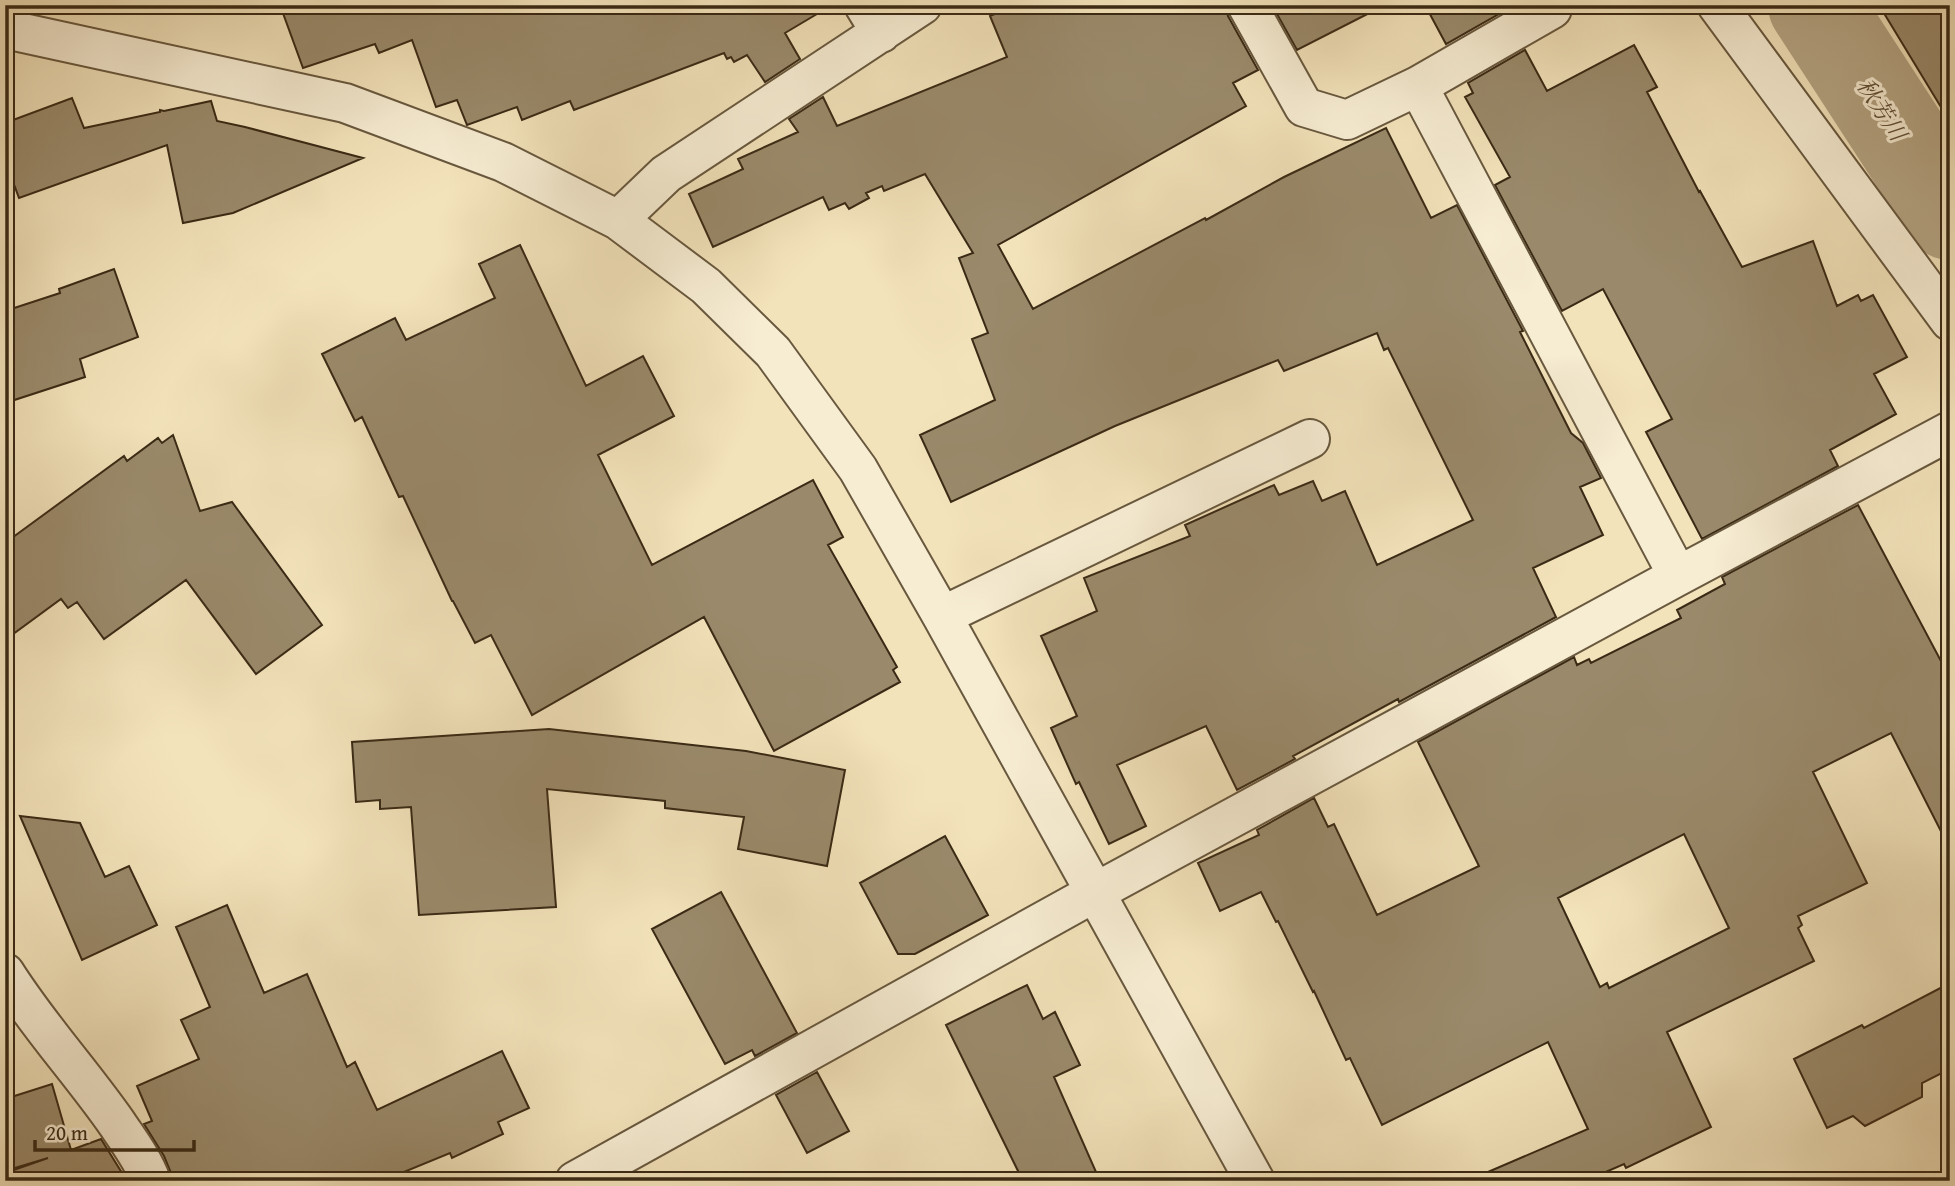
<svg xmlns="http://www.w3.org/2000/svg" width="1955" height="1186" font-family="'Gentium Book Plus','Noto Serif JP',serif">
<rect width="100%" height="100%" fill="#f3e3bb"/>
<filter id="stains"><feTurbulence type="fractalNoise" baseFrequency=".00286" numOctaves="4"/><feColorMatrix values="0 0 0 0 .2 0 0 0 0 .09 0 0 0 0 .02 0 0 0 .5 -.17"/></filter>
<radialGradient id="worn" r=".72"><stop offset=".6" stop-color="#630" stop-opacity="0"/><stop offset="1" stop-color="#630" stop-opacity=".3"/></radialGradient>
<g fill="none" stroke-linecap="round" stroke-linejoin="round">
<path stroke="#b4a483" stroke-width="94" d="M1815,5L1950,213"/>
</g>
<path fill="#9a8a6b" stroke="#3a2a15" stroke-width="2" fill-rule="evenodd" d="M280,5H832L785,33L800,59L765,82L747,55L734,62L731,57L727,59L724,53L574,110L570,101L522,120L517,107L467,125L457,100L436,107L412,40L379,53L375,44L303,68Z
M1015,5H1225L1228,16L1258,70L1233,83L1246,106L998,245L1033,309L1205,218L1206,220L1284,177L1386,128L1431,218L1457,205L1523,331L1520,332L1571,433L1583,443L1601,478L1580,487L1603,535L1533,568L1556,617L1399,702L1398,699L1293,756L1295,759L1237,790L1206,726L1117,765L1146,826L1109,844L1079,782L1076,784L1051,728L1077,716L1041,636L1097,611L1084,578L1190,536L1185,525L1274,485L1279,495L1313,481L1322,501L1345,491L1377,565L1473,520L1388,348L1384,350L1377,333L1284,371L1278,360L1115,426L951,502L920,435L995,400L972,339L988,333L959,258L973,253L925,174L884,191L882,186L866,193L869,198L849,209L845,203L829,210L823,197L713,247L689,194L743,169L738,159L798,132L789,119L823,97L837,126L1007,57L990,16Z
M1272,5H1385L1297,50Z
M1425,5H1501L1504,11L1446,44Z
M1879,5H1950V122Z
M1634,45L1657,87L1647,92L1699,192L1700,191L1742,267L1813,241L1837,306L1858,295L1861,301L1873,295L1907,357L1874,374L1896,414L1830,450L1838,466L1702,539L1646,432L1672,419L1603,289L1562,311L1495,185L1510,177L1465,97L1473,93L1468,83L1525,50L1547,91Z
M72,98L84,128L160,112V110L164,111L211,101L217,121L245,127L363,158L233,213L183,223L167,145L19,198L5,160V123Z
M520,245L586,386L643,356L674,416L598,455L652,565L813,480L843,537L828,545L897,667L893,670L900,682L774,751L704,617L532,715L491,635L475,643L453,601H452L403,496L399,497L362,417L355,421L322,354L395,318L406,340L495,298L479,264Z
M114,269L138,337L80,359L85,377L5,403V311L60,293L59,289Z
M173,435L200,511L232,502L322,625L256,674L186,580L104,639L77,602L68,608L61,599L5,640V543L124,456L127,461L158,438L162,443Z
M1858,505L1950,678V849L1891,733L1813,772L1867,883L1798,916L1802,925L1798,928L1814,961L1667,1032L1711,1127L1626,1168L1624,1164L1585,1181H1467L1588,1129L1548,1042L1382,1125L1350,1058L1346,1060L1314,991L1313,992L1278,921L1276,922L1261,892L1220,911L1198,863L1259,835L1257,830L1314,798L1328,827L1334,824L1377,915L1479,866L1418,742L1574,657L1577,665L1589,659L1591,663L1681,618L1677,610L1725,584L1722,577ZM1684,834L1729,928L1609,988L1607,983L1600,987L1558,898Z
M549,729L746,751L845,770L827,866L738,849L744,817L665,808V801L547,789L556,907L419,915L411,807L380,809V800L356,802L352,742Z
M20,816L80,823L105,877L129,866L157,925L82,960Z
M945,836L988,915L915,954H898L860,883Z
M721,892L797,1033L755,1056L752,1050L725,1064L652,929Z
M227,905L264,993L307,974L347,1067L355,1062L377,1110L502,1051L529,1108L498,1122L503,1134L452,1158L450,1153L382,1181H172L171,1173L164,1156L144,1124L152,1121L137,1086L199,1059L181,1020L210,1007L176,927Z
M1950,983V1069L1922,1083V1097L1865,1126L1853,1116L1827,1128L1794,1059L1862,1025L1864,1028Z
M1027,985L1043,1019L1055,1012L1080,1065L1054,1077L1100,1181H1023L946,1025Z
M817,1072L849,1131L807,1153L776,1095Z
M52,1084L71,1150L101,1139L127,1181H5V1173L48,1158L5,1171V1099Z"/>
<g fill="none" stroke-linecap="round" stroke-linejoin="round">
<defs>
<path id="minor" d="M864,5L881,33
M1247,5L1304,107L1347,120L1418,86L1552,9L1553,5
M1717,5L1950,321
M5,29L345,103L503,162L618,220L706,286L773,352L858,469L942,616L1255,1181
M1418,86L1678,576
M618,220L666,174L922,5
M942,616L1310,439
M5,973C39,1027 82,1073 118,1125C130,1143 143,1160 151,1181
M575,1181L1094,893L1678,576L1950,431"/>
</defs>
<use href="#minor" stroke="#68583e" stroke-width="42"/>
<use href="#minor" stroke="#f7edd3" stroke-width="38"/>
</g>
<g text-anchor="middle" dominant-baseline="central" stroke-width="6" stroke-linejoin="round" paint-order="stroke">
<g font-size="23" font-style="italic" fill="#5f4f36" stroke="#f7edd3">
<text transform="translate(1882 109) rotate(57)">秋芳川</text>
</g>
</g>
<rect width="1955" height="1186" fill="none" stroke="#f3e3bb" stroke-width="28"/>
<rect x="7" y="7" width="1941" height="1172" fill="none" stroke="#3a2a15" stroke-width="3.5"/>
<rect x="14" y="14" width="1927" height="1158" fill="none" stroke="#3a2a15" stroke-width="2"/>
<path d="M35 1140v10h159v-10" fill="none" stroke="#3a2a15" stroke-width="3.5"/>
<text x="46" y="1140" font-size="21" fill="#3a2a15" stroke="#f7edd3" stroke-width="5" paint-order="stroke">20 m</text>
<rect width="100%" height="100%" filter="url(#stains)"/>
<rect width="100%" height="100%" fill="url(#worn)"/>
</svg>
